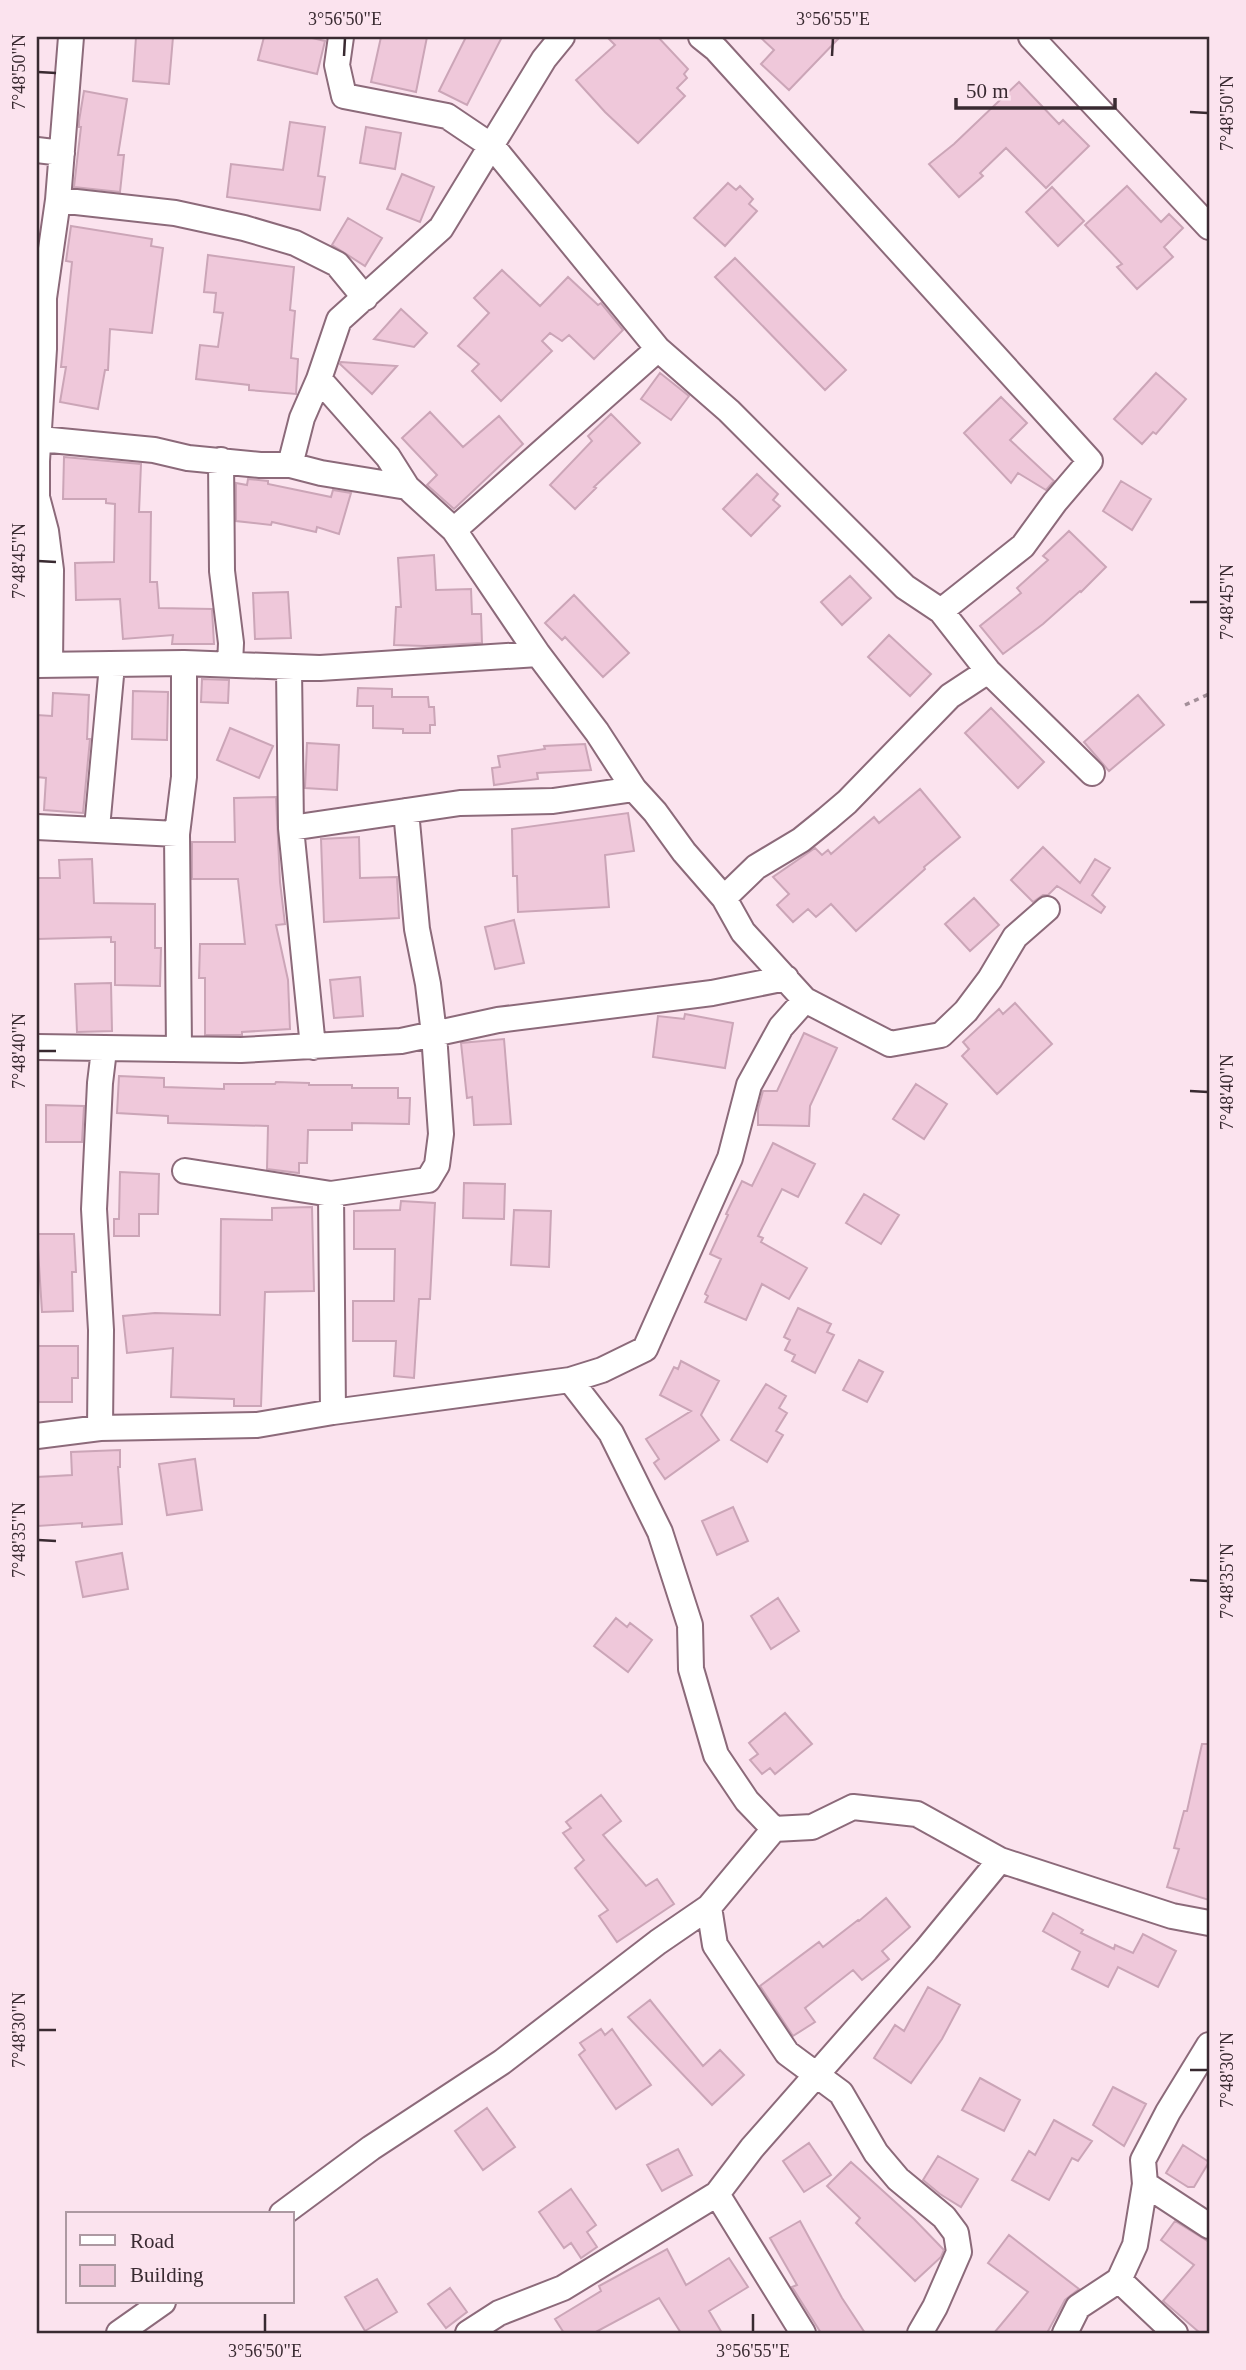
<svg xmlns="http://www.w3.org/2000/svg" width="1246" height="2370" font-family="Georgia,serif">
<rect width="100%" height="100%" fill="#fbe3ee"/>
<path fill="#efc8da" stroke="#cba5b7" stroke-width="2" d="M136,37H173L169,84L133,81Z
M264,37H308L325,41L317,74L258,60Z
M381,37H427L416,92L371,82Z
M466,37H502L467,105L439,91Z
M607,37H658L688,69L684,74L687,78L677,88L685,96L638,143L605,112L576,80L615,45Z
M760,37H840L789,90L761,64L774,50Z
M1019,82L1059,124L1063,120L1089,146L1046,188L1006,148L980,173L983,176L959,197L929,164L954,144Z
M84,91L127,99L118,155H124L120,192L74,187L81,127H79V121Z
M290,122L325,127L318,176L325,177L320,210L227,197L231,164L283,170Z
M366,127L401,133L395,169L360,163Z
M402,174L434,187L420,222L387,209Z
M728,183L736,190L740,186L753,199L749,204L757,211L725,246L694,218Z
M1127,186L1161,222L1169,214L1183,228L1164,247L1173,257L1137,289L1117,267L1122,264L1085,225Z
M1052,187L1084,221L1058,246L1026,212Z
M348,218L382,238L365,266L332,245Z
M71,226L152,239L151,246L163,248L152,333L110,329L108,370H105L98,409L60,402L66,367H61L72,262L66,261Z
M208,255L294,267L290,310L295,311L291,358L298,359L296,394L249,390V385L196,379L200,345L218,347L223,313L214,312L216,293L204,292Z
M735,258L846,370L825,390L715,277Z
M502,270L540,306L568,277L598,305L601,303L623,330L594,359L569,335L562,341L550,333L542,341L552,351L501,401L472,371L479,364L458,346L489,313L474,298Z
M401,309L427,333L414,347L374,339Z
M341,362L397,366L372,394L340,364Z
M660,373L689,396L671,420L641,399Z
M1156,373L1186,399L1156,434L1153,432L1142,444L1114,419Z
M1001,397L1027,423L1010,440L1054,481L1046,490L1018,473L1011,483L964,433Z
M430,412L463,447L499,416L523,444L454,509L427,485L437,475L402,438Z
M611,414L640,443L594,487L596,488L575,509L550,485L592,441L588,436Z
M64,457L141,464L139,512H151L150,582H157L159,608L212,609L214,644H172L173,635L123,639L120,599L76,600L75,563L114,562L115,504L106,503V499H63Z
M757,474L778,494L773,500L780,506L751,536L723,509Z
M248,479L268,481V484L331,497L333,490L351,493L339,534L317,527L316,532L272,522L271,525L236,521V483L247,485Z
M1121,481L1151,499L1132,530L1103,511Z
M1069,531L1106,567L1081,592L1080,591L1043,624L1003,654L980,626L1021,593L1017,588L1048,560L1043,556Z
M434,555L436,590L471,589L472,614H481L482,643L425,646L394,645L396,607H401L398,558Z
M850,576L871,598L842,625L821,602Z
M288,592L291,638L255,639L253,593Z
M574,595L629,653L603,677L565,637L562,640L545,623Z
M889,635L931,674L910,696L868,657Z
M202,679L229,680L228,703L201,702Z
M358,688L392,689V697H428L429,707H434L435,725H430V733H403V729L373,728V706H357Z
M133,691L168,692L167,740L132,739Z
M53,693L89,695L87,739H90L83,813L44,810L46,778L37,777V715L52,716Z
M1138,695L1164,725L1109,771L1084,742Z
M991,708L1044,762L1018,788L965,733Z
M230,728L273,746L259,778L217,760Z
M307,743L339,745L337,790L305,788Z
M585,744L591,770L537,773L538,779L494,785L492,768L500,767L498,756L545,749L544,746Z
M920,789L960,837L924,867L925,869L856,931L831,904L816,917L808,909L793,922L777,905L789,894L773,877L815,848L822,855L828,850L831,854L874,817L879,823Z
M276,797L280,882L285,924L276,925L288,980L290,1029L242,1032V1035H205V978H199L200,944H245L238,879H192V842H235L234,798Z
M628,813L634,851L605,855L609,907L518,912L517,876H513L512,829Z
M359,837L360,878L397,877L399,918L324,922L321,839Z
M1043,847L1080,883L1095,859L1110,868L1092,895L1105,907L1101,913L1057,886L1048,895H1043L1033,902L1011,880Z
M92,859L94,903L155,904V948H161L160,986L115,985V942H111V937L37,939V878H60L59,860Z
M974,898L999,925L970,951L945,924Z
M514,920L524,963L495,969L485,927Z
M360,977L363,1016L334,1018L330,980Z
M111,983L112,1031L77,1032L75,984Z
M1015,1003L1052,1044L997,1094L962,1056L969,1049L963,1042L999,1009L1003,1014Z
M685,1014L733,1023L725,1068L653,1057L658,1016L684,1019Z
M804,1033L837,1048L810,1106L809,1126L758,1125V1109L763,1091H777Z
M504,1039L511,1124L474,1125L472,1097L467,1098L461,1043Z
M119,1076L164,1078V1087L224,1089V1084H275L276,1082L309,1083V1085H352V1088H398V1098H410L409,1124L352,1123V1130H308L307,1163H299V1173L267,1169L268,1126L168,1123V1116L117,1113Z
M916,1084L947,1104L924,1139L893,1119Z
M46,1105L84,1106L82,1142H46Z
M773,1143L815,1164L798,1197L782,1189L758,1236L763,1238L761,1242L807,1268L789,1299L762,1284L746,1320L705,1302L708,1296L705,1294L721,1259L710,1254L728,1215L726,1214L742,1181L752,1186Z
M120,1172L159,1174L158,1214H139V1236H114V1219H119Z
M464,1183L505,1184L504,1219L463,1218Z
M864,1194L899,1215L881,1244L846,1223Z
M401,1201L435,1203L430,1299H419L414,1378L394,1376L396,1341H353V1301H394L395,1249H354V1211L400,1210Z
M312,1207L314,1291L265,1292L261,1406H234V1399L171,1397L173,1348L127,1353L123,1316L155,1313L220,1315L221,1219L272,1220V1208Z
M514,1210L551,1211L549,1267L511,1265Z
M37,1234H74L76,1272H72L73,1311L42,1312Z
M798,1308L831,1324L827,1332L834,1335L815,1373L792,1361L795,1355L785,1350L790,1340L784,1337Z
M38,1346H78V1378H72V1402H38Z
M859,1360L883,1372L867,1402L843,1390Z
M681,1361L719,1381L701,1415L719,1440L665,1479L654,1463L659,1459L646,1439L691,1411L660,1395L674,1367L678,1369Z
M766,1384L786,1396L779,1408L787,1413L776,1431L783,1435L767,1462L731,1440Z
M120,1450V1467H118L122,1524L82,1527V1523L38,1526L37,1477L72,1475L71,1452Z
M195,1459L202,1510L167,1515L159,1464Z
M733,1507L748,1541L717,1555L702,1521Z
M122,1553L128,1589L83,1597L76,1562Z
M778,1598L799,1631L771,1649L751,1616Z
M616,1618L627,1627L630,1623L652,1640L628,1672L594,1646Z
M785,1713L812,1744L775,1774L770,1768L762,1774L750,1760L758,1754L749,1743Z
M1202,1744H1209V1900L1167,1887L1179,1849L1174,1848L1184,1811H1187Z
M601,1795L621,1821L603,1835L646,1886L657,1879L674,1904L617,1942L599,1916L608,1910L575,1868L584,1860L563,1833L571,1828L566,1822Z
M886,1898L910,1927L882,1951L889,1959L862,1980L853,1970L805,2008L815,2022L793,2036L760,1986L819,1942L823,1947L858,1920L859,1921Z
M1053,1913L1083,1930L1081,1933L1114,1949L1115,1945L1133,1953L1143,1934L1176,1951L1158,1987L1118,1967L1108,1987L1072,1969L1080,1952L1043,1931Z
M928,1987L960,2005L942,2039L911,2083L874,2058L895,2025L904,2031Z
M650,2000L703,2066L720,2050L744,2075L712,2105L628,2017Z
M601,2029L605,2035L612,2029L651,2085L616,2109L579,2055L585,2050L580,2043Z
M980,2078L1020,2100L1004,2131L962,2110Z
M1113,2087L1146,2104L1124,2146L1093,2125Z
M487,2108L515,2147L483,2170L455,2131Z
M1054,2120L1092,2141L1078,2161L1072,2158L1049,2200L1012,2180L1029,2151L1035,2155Z
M809,2143L831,2175L804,2192L783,2161Z
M1183,2145L1209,2162L1194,2187H1188L1166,2173Z
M678,2149L692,2175L662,2191L647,2165Z
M938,2156L978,2179L961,2207L940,2194L923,2180Z
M851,2162L914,2219L944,2250L941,2257L915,2281L856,2223L860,2218L827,2186Z
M571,2189L596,2225L587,2232L597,2247L581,2258L571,2243L564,2248L539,2212Z
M800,2221L842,2298L865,2333H821L792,2287L797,2285L770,2238Z
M1175,2221L1209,2242V2333H1200L1163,2301L1194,2265L1161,2240Z
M1009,2235L1079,2289L1065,2300L1047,2333H994L1028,2292L988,2263Z
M667,2249L686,2285L729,2258L748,2287L709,2311L722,2333H681L659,2298L594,2333H564L555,2319L601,2291L599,2286Z
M377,2279L397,2312L365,2331L345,2297Z
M450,2288L467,2312L446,2328L428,2304Z"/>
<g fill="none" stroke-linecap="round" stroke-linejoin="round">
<defs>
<path id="minor" d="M341,37L337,65L344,96L447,116L493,147L658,349L729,411L905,587L941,611L988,671L1092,773
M701,37L716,49L1090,461L1055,502L1023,546L941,611
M1031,37L1209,227
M37,150L62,153
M58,200L175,213L244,228L295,243L337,264L365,298
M319,379L388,457L407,487L454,530L538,654L597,732L634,789L655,812L684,852L724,898L743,932L805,1000L890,1044L941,1035L966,1011L990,979L1015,937L1047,909
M40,439L154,450L188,458L260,465H290L321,473L407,487
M221,460L222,571L231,643L230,664
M290,465L302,418L319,379L339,320L441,228L544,59L562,37
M454,530L658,349
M50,664L51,570L46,531L37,497V461L44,349V298L58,200L71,37
M37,665L184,663L320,668L538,654
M289,668L291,828L313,1047
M37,827L177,834
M97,828L112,665
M291,828L460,803L553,801L634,789
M724,898L756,867L801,840L827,819L847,802L950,696L988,671
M37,1047L241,1050L401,1041L498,1020L712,993L786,978
M179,1049L177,834L184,777V663
M185,1171L331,1194L428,1180L437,1165L441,1134L434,1034L428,984L417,929L406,811
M331,1194L333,1412
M570,1380L611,1433L660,1532L690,1625L691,1669L716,1755L747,1801L774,1829L812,1827L853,1807L917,1814L1000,1860L1172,1916L1209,1923
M100,1428L101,1330L94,1209L100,1083L104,1050
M37,1436L100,1428L257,1425L333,1412L570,1380L602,1370L645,1349L730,1158L749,1085L781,1027L805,1000
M709,1907L715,1945L787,2053L841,2093L876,2153L898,2179L944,2217L956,2233L959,2252L935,2307L920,2333
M1145,2184L1209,2226
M717,2194L803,2333
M282,2214L371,2148L502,2062L658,1942L709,1907L774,1829
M1119,2280L1175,2333
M119,2333L163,2302
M468,2333L499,2313L563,2288L717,2194L752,2148L926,1950L1000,1860
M1065,2333L1078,2307L1119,2280L1135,2245L1145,2184L1143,2160L1168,2112L1209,2045"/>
</defs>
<use href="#minor" stroke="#8c6a7a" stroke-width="28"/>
<path stroke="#a38f99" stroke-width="3.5" stroke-dasharray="5 5" stroke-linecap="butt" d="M1185,705L1209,694"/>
<use href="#minor" stroke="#fff" stroke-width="24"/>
</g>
<path fill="none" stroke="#392a31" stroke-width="2.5" d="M344,56L345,38M832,56L833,38M38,72L56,73M1190,112L1208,113M38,561L56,562M1190,602H1208M38,1051H56M1190,1091L1208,1092M38,1540L56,1541M1190,1580L1208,1581M38,2030H56M1190,2070H1208M265,2332V2314M753,2332V2314"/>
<rect width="1246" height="2370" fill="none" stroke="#fbe3ee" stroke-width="77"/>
<rect x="66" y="2212" width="228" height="91" fill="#fbe3ee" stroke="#ad99a2" stroke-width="2"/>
<rect x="80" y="2235" width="35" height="10" fill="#ffffff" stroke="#ad99a2" stroke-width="2"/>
<text x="130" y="2248" font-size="21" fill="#392a31">Road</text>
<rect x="80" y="2265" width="35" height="21" fill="#efc8da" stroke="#ad99a2" stroke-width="2"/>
<text x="130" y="2282" font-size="21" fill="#392a31">Building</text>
<path d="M956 98v10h159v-10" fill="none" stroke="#392a31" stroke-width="3.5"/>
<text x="966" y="98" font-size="21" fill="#392a31" stroke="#fbe3ee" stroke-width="5" paint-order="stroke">50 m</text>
<rect x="38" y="38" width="1170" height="2294" fill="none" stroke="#392a31" stroke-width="2.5"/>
<g font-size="18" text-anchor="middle" fill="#392a31">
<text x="345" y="25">3°56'50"E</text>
<text x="833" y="25">3°56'55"E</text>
<text transform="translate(19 72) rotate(-90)" y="6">7°48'50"N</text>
<text transform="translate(1227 113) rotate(-90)" y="6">7°48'50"N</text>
<text transform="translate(19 561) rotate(-90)" y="6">7°48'45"N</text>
<text transform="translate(1227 602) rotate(-90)" y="6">7°48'45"N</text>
<text transform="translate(19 1051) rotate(-90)" y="6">7°48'40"N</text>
<text transform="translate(1227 1092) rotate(-90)" y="6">7°48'40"N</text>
<text transform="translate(19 1540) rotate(-90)" y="6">7°48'35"N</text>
<text transform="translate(1227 1581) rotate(-90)" y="6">7°48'35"N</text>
<text transform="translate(19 2030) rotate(-90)" y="6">7°48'30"N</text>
<text transform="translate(1227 2070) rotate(-90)" y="6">7°48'30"N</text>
<text x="265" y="2357">3°56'50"E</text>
<text x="753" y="2357">3°56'55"E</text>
</g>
</svg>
